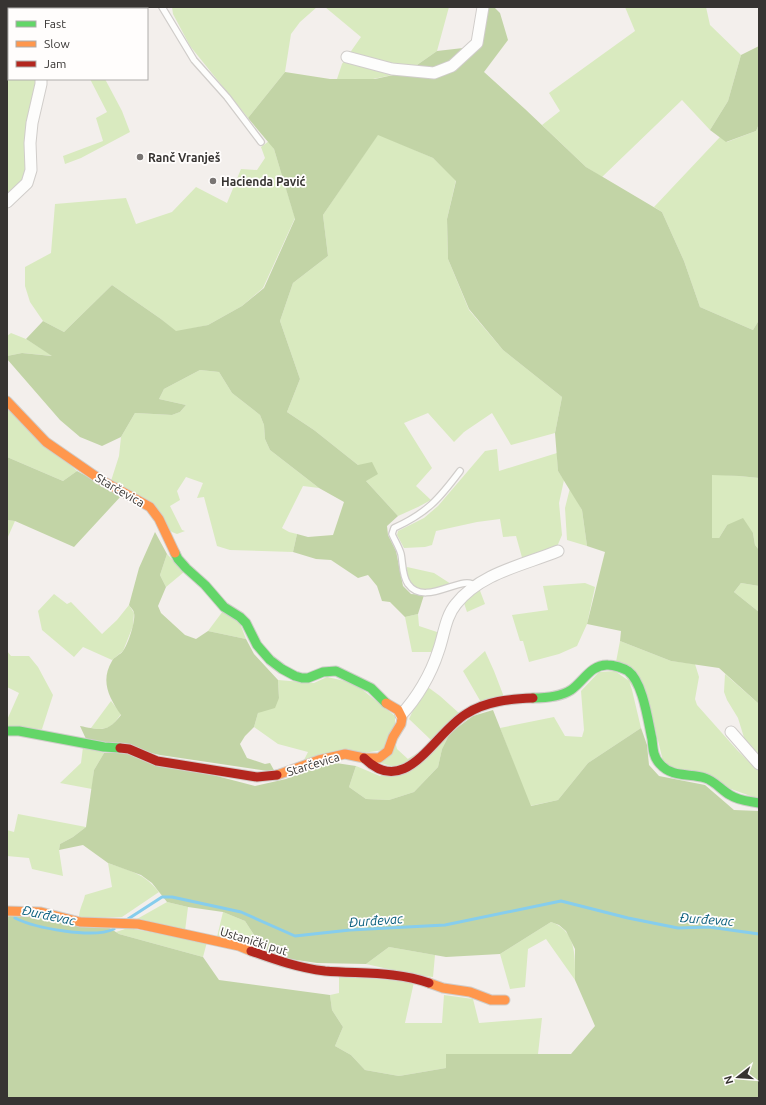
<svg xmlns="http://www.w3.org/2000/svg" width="766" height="1105" font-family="Ubuntu,sans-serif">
<rect width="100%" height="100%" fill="#f3efec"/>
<path fill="#d9eabf" d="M7,7H47L46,9H9V20L7,19Z
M172,7H317L300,22L291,34L285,72L248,118L190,46L173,14Z
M325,7H449L437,51L407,72L373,79H337L342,64L361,37Z
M625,7H706L710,25L741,55L728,101L710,130L682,100L602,177L586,167L542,125L560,111L549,93L635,31Z
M9,37V79H36L24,177L20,185L7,198V38Z
M90,79H105L122,111L130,132L81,158L65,164L63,156L103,141L96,118L107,112Z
M759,124V320L753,330L700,307L684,261L662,212L654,207L720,137L727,142L756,131Z
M378,134L433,158L456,180L447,219L448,259L469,310L503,350L562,397L555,433L511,445L492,413L464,432L454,442L428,413L404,423L432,468L416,486L431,500L418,507L398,516L366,481L358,465L314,430L287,412L300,379L280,321L293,283L328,256L323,215Z
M269,141L274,149L295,218L263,288L242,306L208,325L176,332L161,319L112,285L64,332L43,321L30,302L25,286V267L51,253L55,204L126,198L136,224L172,212L196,187L227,203L241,169L257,170L265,158L261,147Z
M11,333L26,339L53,356L22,353L7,356V336Z
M200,370L219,372L232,393L260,415L264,425L265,439L270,450L319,488L303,486L282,528L289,532L297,534L293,552L230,550L217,546L204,497L197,498L203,483L186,477L177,491L180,500L170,506L182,530L185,531L177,534L172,532L111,481L119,456L121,437L135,413L172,415L180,412L186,405L159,399L164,389Z
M7,409L77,471L63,481L7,457Z
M497,449L499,471L557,453L558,471L564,480L559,503L562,535L556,549L523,561L516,536L503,537L500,519L477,522L436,531L432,545L425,547L404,548L397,535L398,531L424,518L438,506L485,451Z
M712,474L739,476L759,478V550L755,545L753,533L727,525L719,538H712Z
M570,488L582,510L587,546L567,540L565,508Z
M7,520L15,521L7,539Z
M167,554L184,572L166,587L160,575Z
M407,567L434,573L451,584C439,588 427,594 414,587C411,585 409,583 408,580C407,576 407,571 407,567Z
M585,583L595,587L587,624L577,646L559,654L529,662L523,641H520L512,615L548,610L543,586Z
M741,583L759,586V612L734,592Z
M479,588L485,604L467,612L464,603Z
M54,594L67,604L71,602L102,634L117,620L129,605L134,613L133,626L123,651L112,660L83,647L74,657L42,630L38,611Z
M223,611L239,621L246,639L208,631Z
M418,614L419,626L440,633L435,652H412L405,617Z
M620,641L671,661L695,664L699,677L695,699L697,705L738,751L759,771V799L664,765L652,716L616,662Z
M7,651L11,656H29L38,667L53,695L42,729L7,728V720L19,693L7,687Z
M485,651L494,671L504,697L482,704L463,671Z
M615,671L629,681L632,690L641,728L588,763L558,800L530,806L500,728L554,717L565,736L582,737L584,730L581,691L599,672Z
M725,674L759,704V758L746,744L738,718L727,700L724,692Z
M327,677L354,683L395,716V725L383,750L303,762L308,752L278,744L254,727L258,713L279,698L278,680L314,683Z
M425,685L440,696L460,714L431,740L409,719Z
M111,701L121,714C112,727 107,731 91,728Z
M450,733L442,749L438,767L414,792L389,800L366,799L349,787L356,766L380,776Z
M395,741L397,749L409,760L398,768L377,762Z
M83,747L104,753L94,770L92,789L60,783L81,763Z
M18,814L86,827L73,837L60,844L59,850L63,876L32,869L29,858L7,856V830L14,832Z
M108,863C130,871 144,873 159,892L122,917L79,918C79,909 83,904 85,895L112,887Z
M167,902L188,907L185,931L137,919Z
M223,912L245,921L263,949L217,937Z
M551,922C577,931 575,957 575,980L546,939L528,949L525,987L510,989L500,954Z
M128,928L207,942L203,957L119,934L116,932Z
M389,947L435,955L433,977L415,975L366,964Z
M339,976L414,982L405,1023H442L444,995L473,999L479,1023L542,1018L538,1054H446V1068L399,1076L365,1070L351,1055L335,1046L343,1027L332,1010L330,995L339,993Z"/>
<path fill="#c2d4a6" d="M487,7H494L500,13L508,40L484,72L525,109L586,167L662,212L684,261L700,307L753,330L759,320V478L739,476L712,475V538H719L727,525L743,518L753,533L755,545L759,550V586L741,583L734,592L759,612V704L719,668L671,661L620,641L621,631L587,624L605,552L587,546L582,510L558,471L555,433L562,397L503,350L469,309L448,259L447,219L456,181L433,158L378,135L323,215L328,256L293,283L280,321L300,379L287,412L314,430L358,465L372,462L378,474L366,481L398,516L387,526L388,535L396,551L403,586L411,594L424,595L418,614L405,617L390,602L382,601L377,586L368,575L358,578L331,560L316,559L293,552L297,534L308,537L333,535L344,502L319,488L270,450L265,439L264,425L260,415L232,393L219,372L200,370L164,389L159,399L186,405L180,412L172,415L135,413L121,437L102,446L80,437L60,420L7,359V356L22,353L52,356L26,339L43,321L64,332L112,285L161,319L176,331L208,325L242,306L264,288L295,219L274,149L248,118L285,72L330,79H375L407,72L437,51L463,48L472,55Z
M759,46V124L756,131L726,142L710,130L728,101L741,55Z
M7,457L63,481L77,471L122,495L74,547L15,521L7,520Z
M155,532L167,554L160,575L166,587L158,606L161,613L185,635L196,639L208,631L246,639L254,654L278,680L279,698L275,708L258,713L254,727L245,736L240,744L247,758L265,764L270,763L275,772L160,755L86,739L80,726C101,730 107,733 121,715C109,698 100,681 112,661C114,657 120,655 123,651C128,645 136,620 134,613C134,610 130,607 129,605L139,568Z
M493,710L531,806L558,800L588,763L641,728L647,745L649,765L659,776L705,785L734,810L759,811V1098H7V918L11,913L108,927L119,934L203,957L219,980L330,995L332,1010L343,1027L335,1046L351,1055L365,1070L399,1076L446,1068V1054H571L595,1026L575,980V949L566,931L559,925L551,922L500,954L446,957L389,947L366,964L317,963L290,959L263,949L245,921L223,912L188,907L167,902L152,883L141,875L108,863L83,845L59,850L60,844L73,837L86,827L94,770L104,753H129L255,786L286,779L315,767L336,763L356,766L349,787L366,799L389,800L414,792L438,767L442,749L450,733L473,716Z"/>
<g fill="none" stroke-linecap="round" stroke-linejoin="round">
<path stroke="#86cded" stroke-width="3" d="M15,918C35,928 93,939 114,929
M128,919L162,897H172L241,912L295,936L350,930L445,925L561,901L628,918L678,928L709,927L759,934"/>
<defs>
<path id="lane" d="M162,7L194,60L227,97L261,142
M460,471C439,499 427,513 394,528L392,534C395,541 399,547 401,554C403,564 402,576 408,584C425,608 463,573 475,586"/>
<path id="street" d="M51,9L52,7
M347,57L392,69L434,73L452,66L477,43L483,7
M7,202L27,183L31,170L30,143L32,123L41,84V79
M401,715C417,698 431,674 438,652C444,636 445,617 456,604C480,573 524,565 558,551
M731,732L759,764"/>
<path id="fast" d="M175,553L178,559L186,568L205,585L224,607L240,617L246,623L257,645L270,660L282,669L295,676L302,678H308L323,672L336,671L371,688L386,703
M533,698C546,698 560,697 571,690C583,682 591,664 608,665C614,665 623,668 628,671C643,682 648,721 652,739C653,748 653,757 660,764C672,778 690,773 705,778C715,781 721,790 730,795C739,801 749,801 759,803
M7,731H19L104,747L120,748"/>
<path id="slow" d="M7,401L46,442L101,480L150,507L159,519L175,553
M277,775L319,760L345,754L364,758H379L388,751L393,737L401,724L402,718L398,710L386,703
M7,911L41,912L80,922L138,924L239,946L251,951
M429,983L443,988L470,992L491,1000H505"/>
<path id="jam" d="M120,748L129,749L157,761L257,777L277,775
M364,758C406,800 434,733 466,714C486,701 510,699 533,698
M251,951C276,960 299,968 325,971C360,974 396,971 429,983"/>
</defs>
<use href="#lane" stroke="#d0cdca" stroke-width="8"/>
<use href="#street" stroke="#d0cdca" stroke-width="13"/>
<use href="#fast" stroke="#d0cdca" stroke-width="11"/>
<use href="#slow" stroke="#d0cdca" stroke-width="11"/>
<use href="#jam" stroke="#d0cdca" stroke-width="11"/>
<use href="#lane" stroke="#fdfdfc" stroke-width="5.5"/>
<use href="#street" stroke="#fdfdfc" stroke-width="11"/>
<use href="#fast" stroke="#63d668" stroke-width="9"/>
<use href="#slow" stroke="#ff974d" stroke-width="9"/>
<use href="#jam" stroke="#b3261e" stroke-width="9"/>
</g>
<g fill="#797573" stroke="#fffdfc" stroke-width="1.5">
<circle cx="140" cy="157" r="4"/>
<circle cx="213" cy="181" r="4"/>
</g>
<g text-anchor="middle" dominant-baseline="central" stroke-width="3.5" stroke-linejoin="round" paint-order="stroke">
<g font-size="12" font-weight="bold" fill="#373432" stroke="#fffdfc" text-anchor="start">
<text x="148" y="157">Ranč Vranješ</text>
<text x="221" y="181">Hacienda Pavić</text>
</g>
<g font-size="12" fill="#373432" stroke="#fffdfc">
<text transform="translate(120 490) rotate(30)">Starčevica</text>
<text transform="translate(313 764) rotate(-17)">Starčevica</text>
<text transform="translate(254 941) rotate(17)">Ustanički put</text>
</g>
<g font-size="13" font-style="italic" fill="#075d7c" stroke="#fffdfc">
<text transform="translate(49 915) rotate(12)">Đurđevac</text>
<text transform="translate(707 919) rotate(4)">Đurđevac</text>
<text transform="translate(376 920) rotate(-4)">Đurđevac</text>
</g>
</g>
<rect width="766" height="1105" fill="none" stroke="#373432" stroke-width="16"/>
<rect x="8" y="8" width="140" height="72" fill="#fffdfc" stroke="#afadab"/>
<rect x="16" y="21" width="20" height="6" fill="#63d668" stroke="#afadab"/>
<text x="44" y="28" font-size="12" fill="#373432">Fast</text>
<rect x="16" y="41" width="20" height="6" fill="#ff974d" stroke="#afadab"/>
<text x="44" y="48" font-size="12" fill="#373432">Slow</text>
<rect x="16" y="61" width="20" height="6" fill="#b3261e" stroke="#afadab"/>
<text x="44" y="68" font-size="12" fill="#373432">Jam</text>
<g transform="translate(738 1077) rotate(253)" stroke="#fffdfc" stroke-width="3" paint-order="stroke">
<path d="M0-3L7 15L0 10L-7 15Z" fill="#373432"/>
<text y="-6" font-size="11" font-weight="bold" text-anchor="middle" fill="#373432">N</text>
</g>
</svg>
